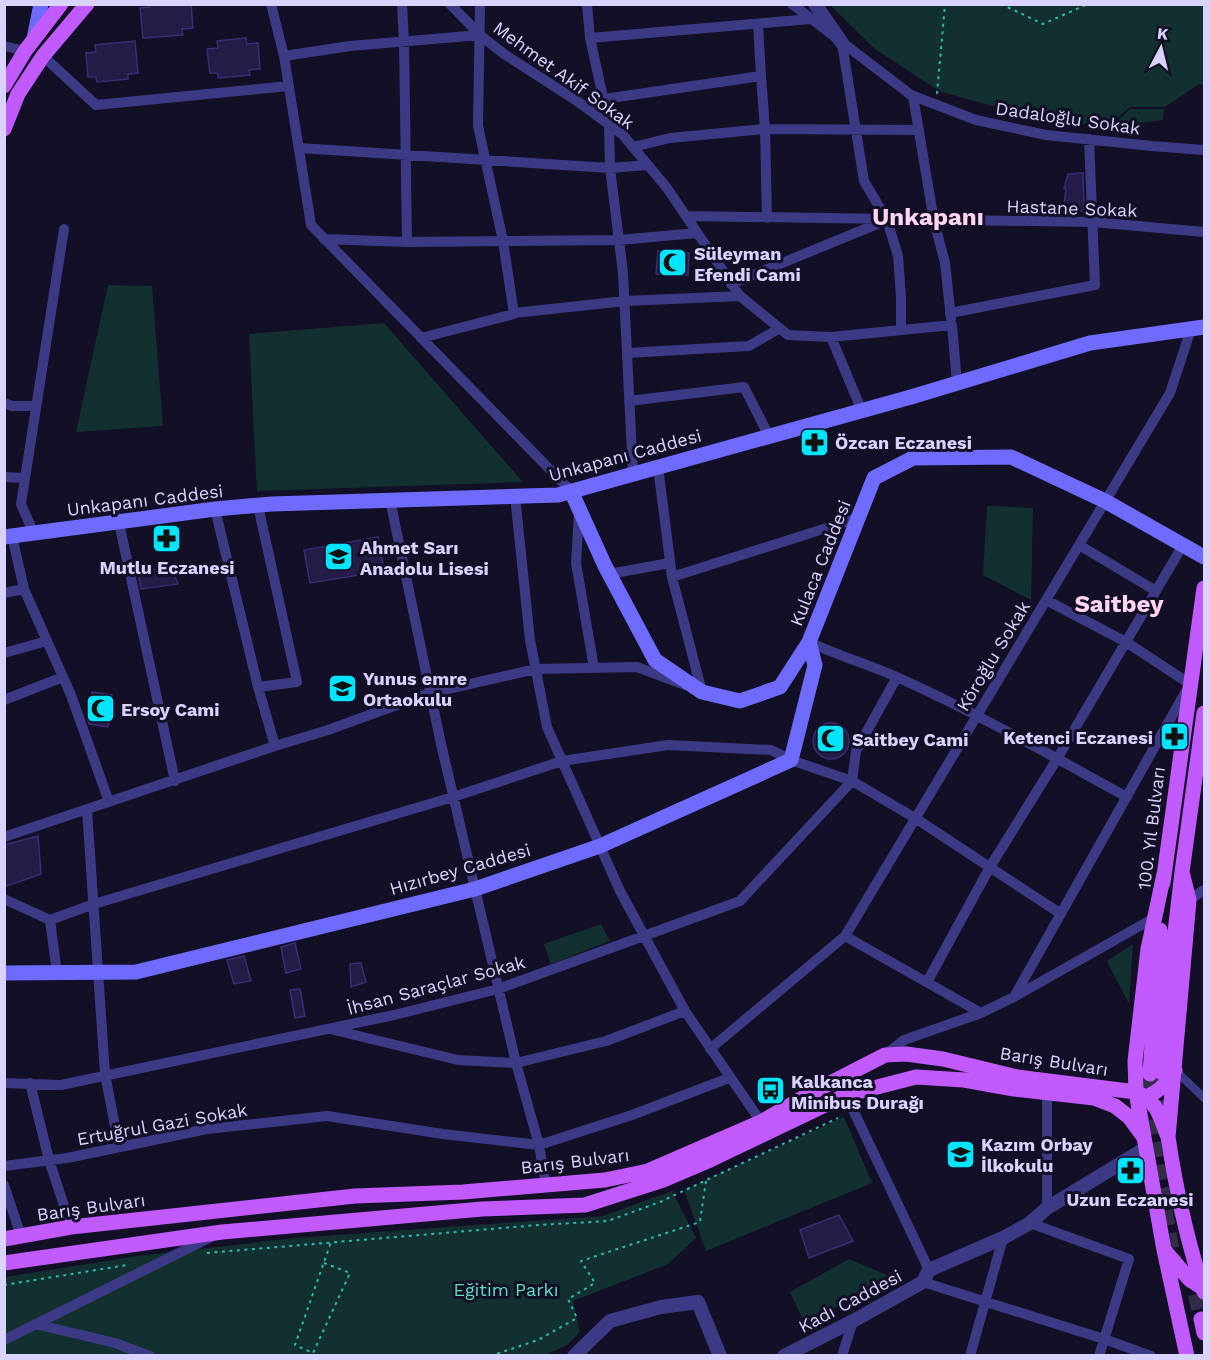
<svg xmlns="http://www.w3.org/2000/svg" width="1209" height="1360" font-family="'Work Sans',sans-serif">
<rect width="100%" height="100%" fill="#130f26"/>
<path fill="#12302f" d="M830,5H1204V85L1199,84L1165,107H1130L1106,128L988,105L939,91L875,49Z
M1130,109H1164L1163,120L1110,127Z
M108,285L152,286L163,426L76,432Z
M384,323L523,482L257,491L249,334Z
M987,506L1033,508L1031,600L983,575Z
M601,924L610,941L551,964L544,944Z
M1133,944L1129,1004L1107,961Z
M844,1117L872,1183L706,1251L684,1190Z
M672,1191L696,1238L668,1264L573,1301L580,1332L567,1345L545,1355L5,1356V1277L138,1256L294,1238L603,1216Z
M849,1259L896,1279L804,1322L790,1292Z"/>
<path fill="#241b47" stroke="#3b2d73" stroke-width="1.5" d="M150,4H191L193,28L182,29L183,35L143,38L140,8L150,7Z
M246,38L247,44L258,43L260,69L249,70L250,75L218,78V73H210L207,49L218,48L217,41Z
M135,41L138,73L128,74V79L97,82L96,77H88L86,53L96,52L95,45Z
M1083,173L1084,211H1063L1066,189L1064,188L1068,174Z
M658,251L689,253L688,275L656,274Z
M378,537L384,571L310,583L304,550Z
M171,566L178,584L141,589L138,574Z
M92,692L112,695L108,727L89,724L88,720Z
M813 741a18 18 0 1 1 36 0a18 18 0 1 1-36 0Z
M38,836L41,874L4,887V845Z
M295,943L301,969L286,973L281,947Z
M244,956L251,981L234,984L227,960Z
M361,963L366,982L351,987L350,964Z
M300,989L305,1016L295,1018L290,990Z
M839,1215L853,1241L809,1258L800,1230Z"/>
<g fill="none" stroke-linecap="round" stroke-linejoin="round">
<path stroke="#312d47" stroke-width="15" stroke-dasharray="15 8" stroke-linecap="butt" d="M1150,1074L1149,1118L1175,1267
M1162,1077L1163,1125
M1190,1272L1201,1319"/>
<path stroke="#2fb8b0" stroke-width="2" stroke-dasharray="3 4.5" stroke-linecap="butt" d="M1001,4L1043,24L1088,4
M937,94L945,4
M207,1253L538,1225L608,1221L660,1202L838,1118
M324,1263L350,1273L313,1353L295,1345L331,1242
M4,1285L127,1265
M490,1356L538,1340L577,1318L568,1299L595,1283L581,1261L700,1222L706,1181"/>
<path stroke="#3d3a85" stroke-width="8" d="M1175,1070L1204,1098"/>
<path stroke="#3d3a85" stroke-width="10" d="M271,4L284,56L311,225L571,491
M450,4L480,35L504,54L577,101L623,135L667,188L740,296L788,335L831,337L952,325L957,383
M587,4L590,38L609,125L610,168L648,165
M792,4L911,95L976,120L1046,135L1152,146L1204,150
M590,38L810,19
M842,43L864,181L887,220
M4,46L25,51
M43,56L96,105L289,86
M284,56L350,46L480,35
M913,96L934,221L945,263L951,319
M604,99L761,76L758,24
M633,147L670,138L765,129L761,76
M299,148L610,168L623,273L633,474
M686,216L1093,222L1204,232
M767,218L765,129L919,130
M324,239L407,242L404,42L402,4
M407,242L619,240L697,233
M731,284L887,220L898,256L901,297V330
M514,313L625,301L740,296
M950,313L1095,285L1089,139
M831,337L862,411
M421,338L514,314L503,241L478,126L480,4
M627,353L749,346L780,328
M629,401L744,387L769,436
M4,403L12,406H35
M658,467L672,577L858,518
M4,477L25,478
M515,496L530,640L547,727L620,891L685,1011L761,1122
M390,500L441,744L516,1063L539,1145L546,1186
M215,509L258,687L275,746
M579,512L576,563L594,668
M119,523L175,781
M34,534L21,504L64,229
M1079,545L1156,591
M609,574L670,563
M672,577L702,692
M24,589L71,695L109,802
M4,593L24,589L12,536
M809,642C839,656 870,665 899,678C977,713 1052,756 1127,797
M4,653L47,641
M258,687L297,682L258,506
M4,700L63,677
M852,781L856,751L897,677
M87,810L105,1074L119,1147
M4,837L275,746L328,730L430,693L536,669L637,667L685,685
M4,899L50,920L57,973
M1189,900L1204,890
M50,920L94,904L453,797L562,761L668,745L771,750L791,760L852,781L915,818L1061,914
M845,936L981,1013
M927,982L990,867L1057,759L1183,545
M1014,997L1190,684L1126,642L1046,600
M334,1030L458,1060L516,1063L606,1041L685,1011
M710,1049L845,936L1170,393L1191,329
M885,1055L904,1040L981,1013L1014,997L1154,918
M4,1083L61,1085L394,1015L498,989L740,901L852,781
M30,1083L49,1160L71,1227
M846,1095L929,1270
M4,1166L67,1158L207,1129L327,1116L443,1134L539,1145L632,1115L729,1078
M4,1185L21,1236
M1047,1208V1093
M1030,1223L1129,1259L1099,1356
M923,1282L1104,1339L1151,1356
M35,1324L115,1343L150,1356
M4,1340L211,1237
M842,1356L853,1321
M970,1356L1003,1238"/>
<path stroke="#3d3a85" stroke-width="14" d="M815,4L842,43
M574,1356L610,1321L661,1307L698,1302L720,1356
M784,1356L853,1321L923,1282L929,1270L1003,1238L1030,1223L1047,1208L1146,1148"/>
<path stroke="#6f6bff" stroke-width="15" d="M34,39L41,4
M571,491L605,566L655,660L702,692L740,701L780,687L809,642L874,478L913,458L1011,457L1105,501L1204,557
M4,537L215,509L272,504L558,495L911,397L1090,343L1204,327
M4,973L136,972L475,889L600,846L791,760L815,665L809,642"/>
<path stroke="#c25bff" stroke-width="15" d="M4,86L25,51L61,4
M4,129L18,94L43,56L87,4
M1182,872L1189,900L1168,1137C1176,1190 1187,1241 1204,1292
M1164,874L1148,949L1135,1061L1136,1092L1164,1250L1187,1356
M1163,883L1204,588
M1162,1073L1171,966L1182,872L1204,713
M1150,1074L1160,930
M1139,1099C1156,1095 1166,1085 1175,1070
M4,1239L71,1227L355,1196L463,1192L605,1180L648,1171L761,1122L813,1092L885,1055L906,1054L943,1059L1017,1077L1136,1092C1159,1103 1159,1115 1168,1137
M1166,1252L1189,1279L1204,1289
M4,1263L222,1232L482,1209L585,1205L663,1180L710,1160L846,1095L916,1077L964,1080L1014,1089L1094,1098L1115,1106L1129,1117L1143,1136
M1201,1319L1204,1333"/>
</g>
<defs>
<symbol id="mosque-square" viewBox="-11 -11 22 22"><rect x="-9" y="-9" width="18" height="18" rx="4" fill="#00e5ff" stroke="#130f26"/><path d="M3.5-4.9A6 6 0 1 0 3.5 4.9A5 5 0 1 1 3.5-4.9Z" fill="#111"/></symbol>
<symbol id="pharmacy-square" viewBox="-11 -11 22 22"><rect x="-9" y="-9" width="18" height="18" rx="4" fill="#00e5ff" stroke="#130f26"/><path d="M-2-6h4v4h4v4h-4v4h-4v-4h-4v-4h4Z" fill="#111"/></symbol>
<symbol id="school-square" viewBox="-11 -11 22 22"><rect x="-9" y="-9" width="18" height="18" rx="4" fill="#00e5ff" stroke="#130f26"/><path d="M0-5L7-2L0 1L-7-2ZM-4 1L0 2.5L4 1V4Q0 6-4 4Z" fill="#111"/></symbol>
<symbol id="bus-square" viewBox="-11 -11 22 22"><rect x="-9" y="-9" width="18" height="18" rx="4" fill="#00e5ff" stroke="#130f26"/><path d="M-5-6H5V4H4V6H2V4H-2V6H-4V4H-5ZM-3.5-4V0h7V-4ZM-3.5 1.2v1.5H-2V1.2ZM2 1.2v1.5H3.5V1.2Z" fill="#111"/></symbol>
</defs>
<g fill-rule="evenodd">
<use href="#mosque-square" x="656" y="246" width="33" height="33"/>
<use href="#pharmacy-square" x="798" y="426" width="33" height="33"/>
<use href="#pharmacy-square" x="150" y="522" width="33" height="33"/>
<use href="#school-square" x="322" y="540" width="33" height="33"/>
<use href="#school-square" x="326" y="672" width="33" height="33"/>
<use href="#mosque-square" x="84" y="692" width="33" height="33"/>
<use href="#pharmacy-square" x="1158" y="720" width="33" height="33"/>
<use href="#mosque-square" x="814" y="722" width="33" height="33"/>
<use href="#bus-square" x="754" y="1074" width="33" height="33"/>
<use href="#school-square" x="944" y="1138" width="33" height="33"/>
<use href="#pharmacy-square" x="1114" y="1154" width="33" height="33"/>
</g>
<g text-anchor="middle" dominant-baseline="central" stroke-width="6" stroke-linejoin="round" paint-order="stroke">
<g font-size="18" fill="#d9d4ff" stroke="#130f26">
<text transform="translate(564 75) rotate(36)">Mehmet Akif Sokak</text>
<text transform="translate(1068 118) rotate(8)">Dadaloğlu Sokak</text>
<text transform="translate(1072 208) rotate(2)">Hastane Sokak</text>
<text transform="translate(625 455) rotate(-15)">Unkapanı Caddesi</text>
<text transform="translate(145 500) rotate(-7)">Unkapanı Caddesi</text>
<text transform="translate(820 563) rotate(-68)">Kulaca Caddesi</text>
<text transform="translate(993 656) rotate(-59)">Köroğlu Sokak</text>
<text transform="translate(1151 828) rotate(-83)">100. Yıl Bulvarı</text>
<text transform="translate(460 869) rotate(-16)">Hızırbey Caddesi</text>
<text transform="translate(436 985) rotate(-15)">İhsan Saraçlar Sokak</text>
<text transform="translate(1054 1061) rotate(9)">Barış Bulvarı</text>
<text transform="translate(162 1124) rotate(-10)">Ertuğrul Gazi Sokak</text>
<text transform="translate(575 1161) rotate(-7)">Barış Bulvarı</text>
<text transform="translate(91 1207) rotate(-8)">Barış Bulvarı</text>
<text transform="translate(850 1301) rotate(-28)">Kadı Caddesi</text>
</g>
<g font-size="18" font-weight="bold" fill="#d9d4ff" stroke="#130f26" text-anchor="start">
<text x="694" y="253">Süleyman<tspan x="694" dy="21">Efendi Cami</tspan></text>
<text x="835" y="442">Özcan Eczanesi</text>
<text x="360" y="547">Ahmet Sarı<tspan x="360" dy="21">Anadolu Lisesi</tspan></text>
<text x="167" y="567" text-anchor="middle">Mutlu Eczanesi</text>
<text x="363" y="678">Yunus emre<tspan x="363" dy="21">Ortaokulu</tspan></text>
<text x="121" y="709">Ersoy Cami</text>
<text x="1153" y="737" text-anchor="end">Ketenci Eczanesi</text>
<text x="852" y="739">Saitbey Cami</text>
<text x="791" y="1081">Kalkanca<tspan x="791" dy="21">Minibus Durağı</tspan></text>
<text x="981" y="1144">Kazım Orbay<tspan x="981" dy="21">İlkokulu</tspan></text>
<text x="1130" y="1199" text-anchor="middle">Uzun Eczanesi</text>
</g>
<g font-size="18" fill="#5fe0c0" stroke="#130f26">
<text x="506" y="1289">Eğitim Parkı</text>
</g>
<g font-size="24" font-weight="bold" fill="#ffd6f0" stroke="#130f26">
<text x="928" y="217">Unkapanı</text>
<text x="1119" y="604">Saitbey</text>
</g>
</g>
<rect width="1209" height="1360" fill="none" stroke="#d9d4ff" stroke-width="12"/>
<g transform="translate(1161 48) rotate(7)" stroke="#130f26" stroke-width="4.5" paint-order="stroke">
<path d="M0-4.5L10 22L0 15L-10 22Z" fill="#d9d4ff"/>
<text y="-9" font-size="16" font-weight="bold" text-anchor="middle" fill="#d9d4ff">K</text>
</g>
</svg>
